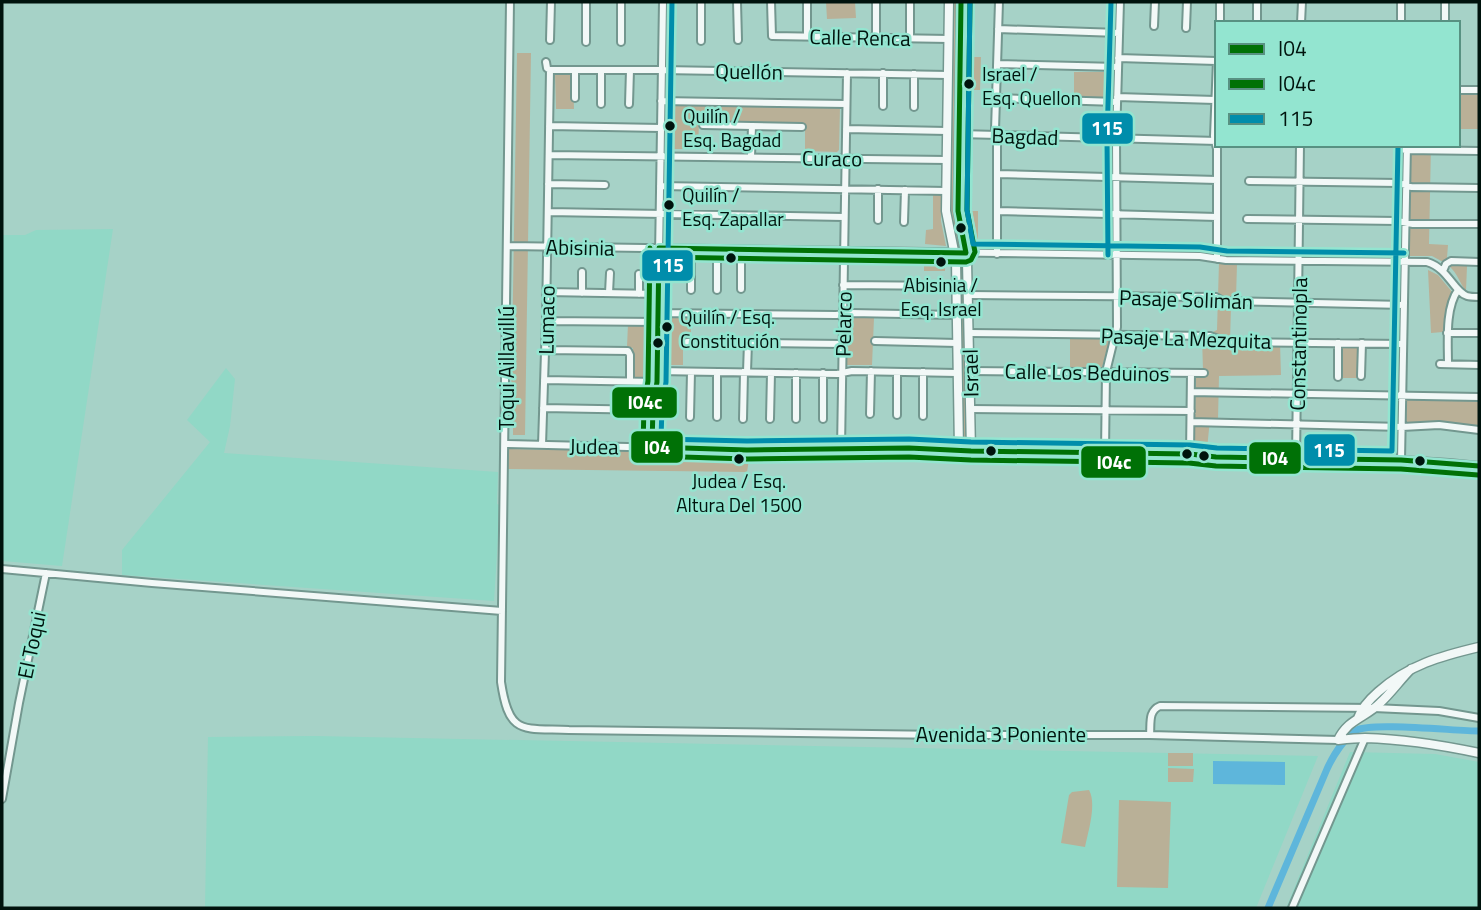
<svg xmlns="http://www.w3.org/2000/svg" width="1481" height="910" font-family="'Titillium Web',sans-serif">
<rect width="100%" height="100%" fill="#a6d2c7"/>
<path fill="#91d8c6" d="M113,229L62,566L2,561V235H25L36,230Z
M226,368L235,379L230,426L224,453L498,472L497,504L500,505L494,601L122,575V550L210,442L187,420Z
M315,736L1318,756L1256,908H205L208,737Z
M1350,752L1435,754L1479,762V908H1286Z"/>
<path fill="#b9b097" d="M826,2H855L856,18L827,19Z
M952,2H958L961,246L957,247L949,220Z
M517,53H531L525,435H513V411L511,410Z
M969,57H981L980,90H968Z
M1074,72H1113V99L1074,98Z
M555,74H573L574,109H556Z
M1458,94H1479V129H1458Z
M671,103L840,107L839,150L837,152L805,151V123L699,122L698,149H669L667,148L668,105Z
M1411,145H1431L1429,244L1448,245L1447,258L1445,263L1432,256H1409V152Z
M933,194H941V221L946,246L925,244L926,230L933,229Z
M966,211H978V246L972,245Z
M960,256H963L968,445L967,446L963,445L958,257Z
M924,260L945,261V271H924Z
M1219,262L1237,264L1236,298L1231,307L1230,342L1280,343L1281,375L1219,376L1218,419H1210L1207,449H1194L1196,371L1203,370L1202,337L1217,330Z
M1449,266H1467L1466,291C1459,282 1458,274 1449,266Z
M1428,270L1438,275L1453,293L1443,332L1431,333Z
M665,315H691V337L683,338V365H665Z
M847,318H874L872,365H846Z
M628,324H652L651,379H632L633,348L627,347Z
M1070,338H1110L1101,371L1070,370Z
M1340,347H1359V378H1340Z
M1404,397L1479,399V427L1451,424H1404Z
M507,449L750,453L747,472L506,469Z
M1168,753H1193V766H1168Z
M1168,768L1194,769L1193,782H1168Z
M1089,790C1097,804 1088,832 1085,847L1061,843L1069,795L1072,792Z
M1119,800L1171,802L1168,888L1117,887Z"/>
<path fill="#5eb6db" d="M1213,761L1285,762V785L1213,784Z"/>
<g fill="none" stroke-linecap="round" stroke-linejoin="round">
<path stroke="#5eb6db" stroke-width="7" d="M1268,908L1327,769C1333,756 1344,738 1357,730C1372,722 1456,731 1479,731"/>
<defs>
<path id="minor" d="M510,2L501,682C509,736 522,728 569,730L945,735H1150L1338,740
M737,2L738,40
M771,2L772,36L949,39
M807,2V36
M1220,23V2
M1257,23V2
M1301,23L1302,2
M1401,23V2
M1445,23V2
M1154,26L1155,2
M1186,28L1187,2
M998,29L1119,33
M876,38V2
M910,38V2
M550,40L551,2
M701,41V2
M586,42V2
M621,42V2
M1118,58L1216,61
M1217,60L1214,136L1217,149V259
M997,64L1118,67
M550,70H662L948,75
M575,70V98
M1458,90H1479
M1117,97L1215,100
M996,98L1117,102
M661,101L846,104
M601,104V70
M629,104L630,70
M883,106V73
M914,107V74
M703,125L802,127
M549,126L661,128
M846,129L947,131
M959,134L1217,141
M1405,150L1479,151
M549,155L947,160
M751,157L752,126
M997,174L1217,180
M1249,181L1399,183L1411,187L1479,188
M548,184L605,185
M660,186L946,191
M997,211L1217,217
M548,212L844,217
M1247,219L1397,221L1413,224H1479
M878,220V189
M904,222L905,190
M507,246L1200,256L1226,260L1427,262C1448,268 1454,292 1467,296C1470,297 1476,297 1479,297
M717,249V290
M997,254V141L995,130L999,2
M1443,271L1446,264L1451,261L1479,262
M843,285L956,286
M741,289V250
M691,290V249
M547,292L658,294
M582,293V272
M609,293L610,273
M639,294V274
M969,295L1216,297L1223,301L1404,305
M658,313L836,315L851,313L956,315
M546,321L658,322
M970,333L1210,336L1226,342L1403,344
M1447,333H1479
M875,341L957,343
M687,342L842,344
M545,350L628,351L630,355V381
M1440,364L1479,365
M1448,364C1448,342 1445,308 1458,290
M657,371L837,374L852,371L957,373
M970,371L1204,373
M717,372V417
M747,372L748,342
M796,373V419
M823,373V419
M1361,376L1362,343
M1338,377V343
M544,380L657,382
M658,384L661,403V447
M1191,392L1479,397
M543,408L653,410
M971,409L1191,411
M870,414L871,371
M897,415V372
M923,416V372
M690,417L691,372
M743,419L744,372
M770,419L771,373
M1191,422L1402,427L1439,425L1479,430
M505,444L747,450L909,448L971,451L1190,454L1216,457L1401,460L1449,463L1479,466
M542,445L546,321L550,70L547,68L546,62
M652,447L653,406L657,382L663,2
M841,449L847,73
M1105,453L1106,372L1117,327L1116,139L1120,2
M1190,454L1191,373
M1296,458L1300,145
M1401,460L1407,145
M2,569L152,583L502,611
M1150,735C1151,723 1148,711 1160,706L1374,708L1439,711L1479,718
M2,799L19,703L46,573
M1292,908L1365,738"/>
<path id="tertiary" d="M949,2L946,211L956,261L959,450
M961,2L958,211L967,261L971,451
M1411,669C1400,680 1391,693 1380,703C1365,718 1348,719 1338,740C1347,739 1356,738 1365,738C1404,739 1441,745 1479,753
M1358,718C1362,707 1370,699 1378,692C1408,665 1441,656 1479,647"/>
</defs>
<use href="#minor" stroke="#73978f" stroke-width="10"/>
<use href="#tertiary" stroke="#73978f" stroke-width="11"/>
<use href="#minor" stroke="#f2f8f7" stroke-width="6"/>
<use href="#tertiary" stroke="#f2f8f7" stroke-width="8"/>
<defs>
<path id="bus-1" d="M659,248L657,382L653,406L652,447L747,450L909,448L971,451L1190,454L1216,457L1401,460L1479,466
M659,248L966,253L958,211L961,2"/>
<path id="bus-2" d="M650,248L648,381L644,406L643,447L645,452L650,456L747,459L909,457L971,460L1189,463L1216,466L1401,469L1478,475
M659,257L966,262L971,260L975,252L967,210L970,2"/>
<path id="bus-3" d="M672,2L666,382L662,407L661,439L747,441L909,439L971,442L1190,445L1217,448L1392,451L1398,145
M970,2L967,210L973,244L1200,247L1227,251L1404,253
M1108,255L1107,139L1111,2"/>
</defs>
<use href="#bus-1" stroke="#93e5d0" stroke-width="10"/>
<use href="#bus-2" stroke="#93e5d0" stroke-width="10"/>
<use href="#bus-3" stroke="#93e5d0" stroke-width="10"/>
<use href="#bus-1" stroke="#007106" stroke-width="5"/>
<use href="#bus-2" stroke="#007106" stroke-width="5"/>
<use href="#bus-3" stroke="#008dab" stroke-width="5"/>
</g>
<g fill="#00130d" stroke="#93e5d0" stroke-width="2.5">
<circle cx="969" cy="84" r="6"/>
<circle cx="670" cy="126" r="6"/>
<circle cx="669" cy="205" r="6"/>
<circle cx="961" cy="228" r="6"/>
<circle cx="731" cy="258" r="6"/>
<circle cx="941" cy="262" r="6"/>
<circle cx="667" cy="327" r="6"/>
<circle cx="658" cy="343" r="6"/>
<circle cx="991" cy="451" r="6"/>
<circle cx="1187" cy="454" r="6"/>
<circle cx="1204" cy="456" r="6"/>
<circle cx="739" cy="459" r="6"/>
<circle cx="1420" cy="461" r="6"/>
</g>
<g text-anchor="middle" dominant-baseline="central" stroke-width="5" stroke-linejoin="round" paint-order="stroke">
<g font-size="19" fill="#00130d" stroke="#93e5d0" text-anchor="start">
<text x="982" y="73">Israel /<tspan x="982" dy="24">Esq. Quellon</tspan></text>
<text x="683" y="115">Quilín /<tspan x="683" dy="24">Esq. Bagdad</tspan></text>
<text x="682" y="194">Quilín /<tspan x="682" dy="24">Esq. Zapallar</tspan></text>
<text x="941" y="284" text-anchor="middle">Abisinia /<tspan x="941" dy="24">Esq. Israel</tspan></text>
<text x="680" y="316">Quilín / Esq.<tspan x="680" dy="24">Constitución</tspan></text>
<text x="739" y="480" text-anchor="middle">Judea / Esq.<tspan x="739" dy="24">Altura Del 1500</tspan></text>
</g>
<g font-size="21" fill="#00130d" stroke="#93e5d0">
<text transform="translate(860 37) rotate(1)">Calle Renca</text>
<text transform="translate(749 71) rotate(1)">Quellón</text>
<text transform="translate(1025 136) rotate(2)">Bagdad</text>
<text transform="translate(832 158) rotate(1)">Curaco</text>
<text transform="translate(580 247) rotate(1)">Abisinia</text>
<text transform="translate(1186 299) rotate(2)">Pasaje Solimán</text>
<text transform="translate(546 320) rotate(-89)">Lumaco</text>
<text transform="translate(843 324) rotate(-89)">Pelarco</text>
<text transform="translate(1186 338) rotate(2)">Pasaje La Mezquita</text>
<text transform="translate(1298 344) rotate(-89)">Constantinopla</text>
<text transform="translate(506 368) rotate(-90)">Toqui Aillavillú</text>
<text transform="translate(1087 372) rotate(1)">Calle Los Beduinos</text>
<text transform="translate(970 373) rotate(-91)">Israel</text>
<text transform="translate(594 446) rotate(1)">Judea</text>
<text transform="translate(31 645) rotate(-78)">El Toqui</text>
<text x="1001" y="734">Avenida 3 Poniente</text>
</g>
</g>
<g stroke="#93e5d0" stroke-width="2.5">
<rect x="1081" y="112" width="53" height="33" rx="7" fill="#008dab"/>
<rect x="641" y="249" width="53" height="33" rx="7" fill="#008dab"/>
<rect x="611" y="386" width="67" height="33" rx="7" fill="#007106"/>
<rect x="630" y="430" width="54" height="34" rx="7" fill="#007106"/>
<rect x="1303" y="433" width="53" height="34" rx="7" fill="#008dab"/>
<rect x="1248" y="441" width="54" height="34" rx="7" fill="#007106"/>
<rect x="1080" y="445" width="67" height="34" rx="7" fill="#007106"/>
</g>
<g font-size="19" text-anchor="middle" font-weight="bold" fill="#fff">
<text x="1107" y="135">115</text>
<text x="668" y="272">115</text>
<text x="645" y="409">I04c</text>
<text x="657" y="454">I04</text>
<text x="1329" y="457">115</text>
<text x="1275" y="465">I04</text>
<text x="1114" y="469">I04c</text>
</g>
<rect width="1481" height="910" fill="none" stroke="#00130d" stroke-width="7"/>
<rect x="1215" y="21" width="245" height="126" fill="#93e5d0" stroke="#589182" stroke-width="2"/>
<rect x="1229" y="44" width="35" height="10" fill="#007106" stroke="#589182" stroke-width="2"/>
<text x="1278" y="56" font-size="21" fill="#00130d">I04</text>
<rect x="1229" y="79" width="35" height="10" fill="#007106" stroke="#589182" stroke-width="2"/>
<text x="1278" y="91" font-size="21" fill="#00130d">I04c</text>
<rect x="1229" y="114" width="35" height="10" fill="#008dab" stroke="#589182" stroke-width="2"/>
<text x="1278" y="126" font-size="21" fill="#00130d">115</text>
</svg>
